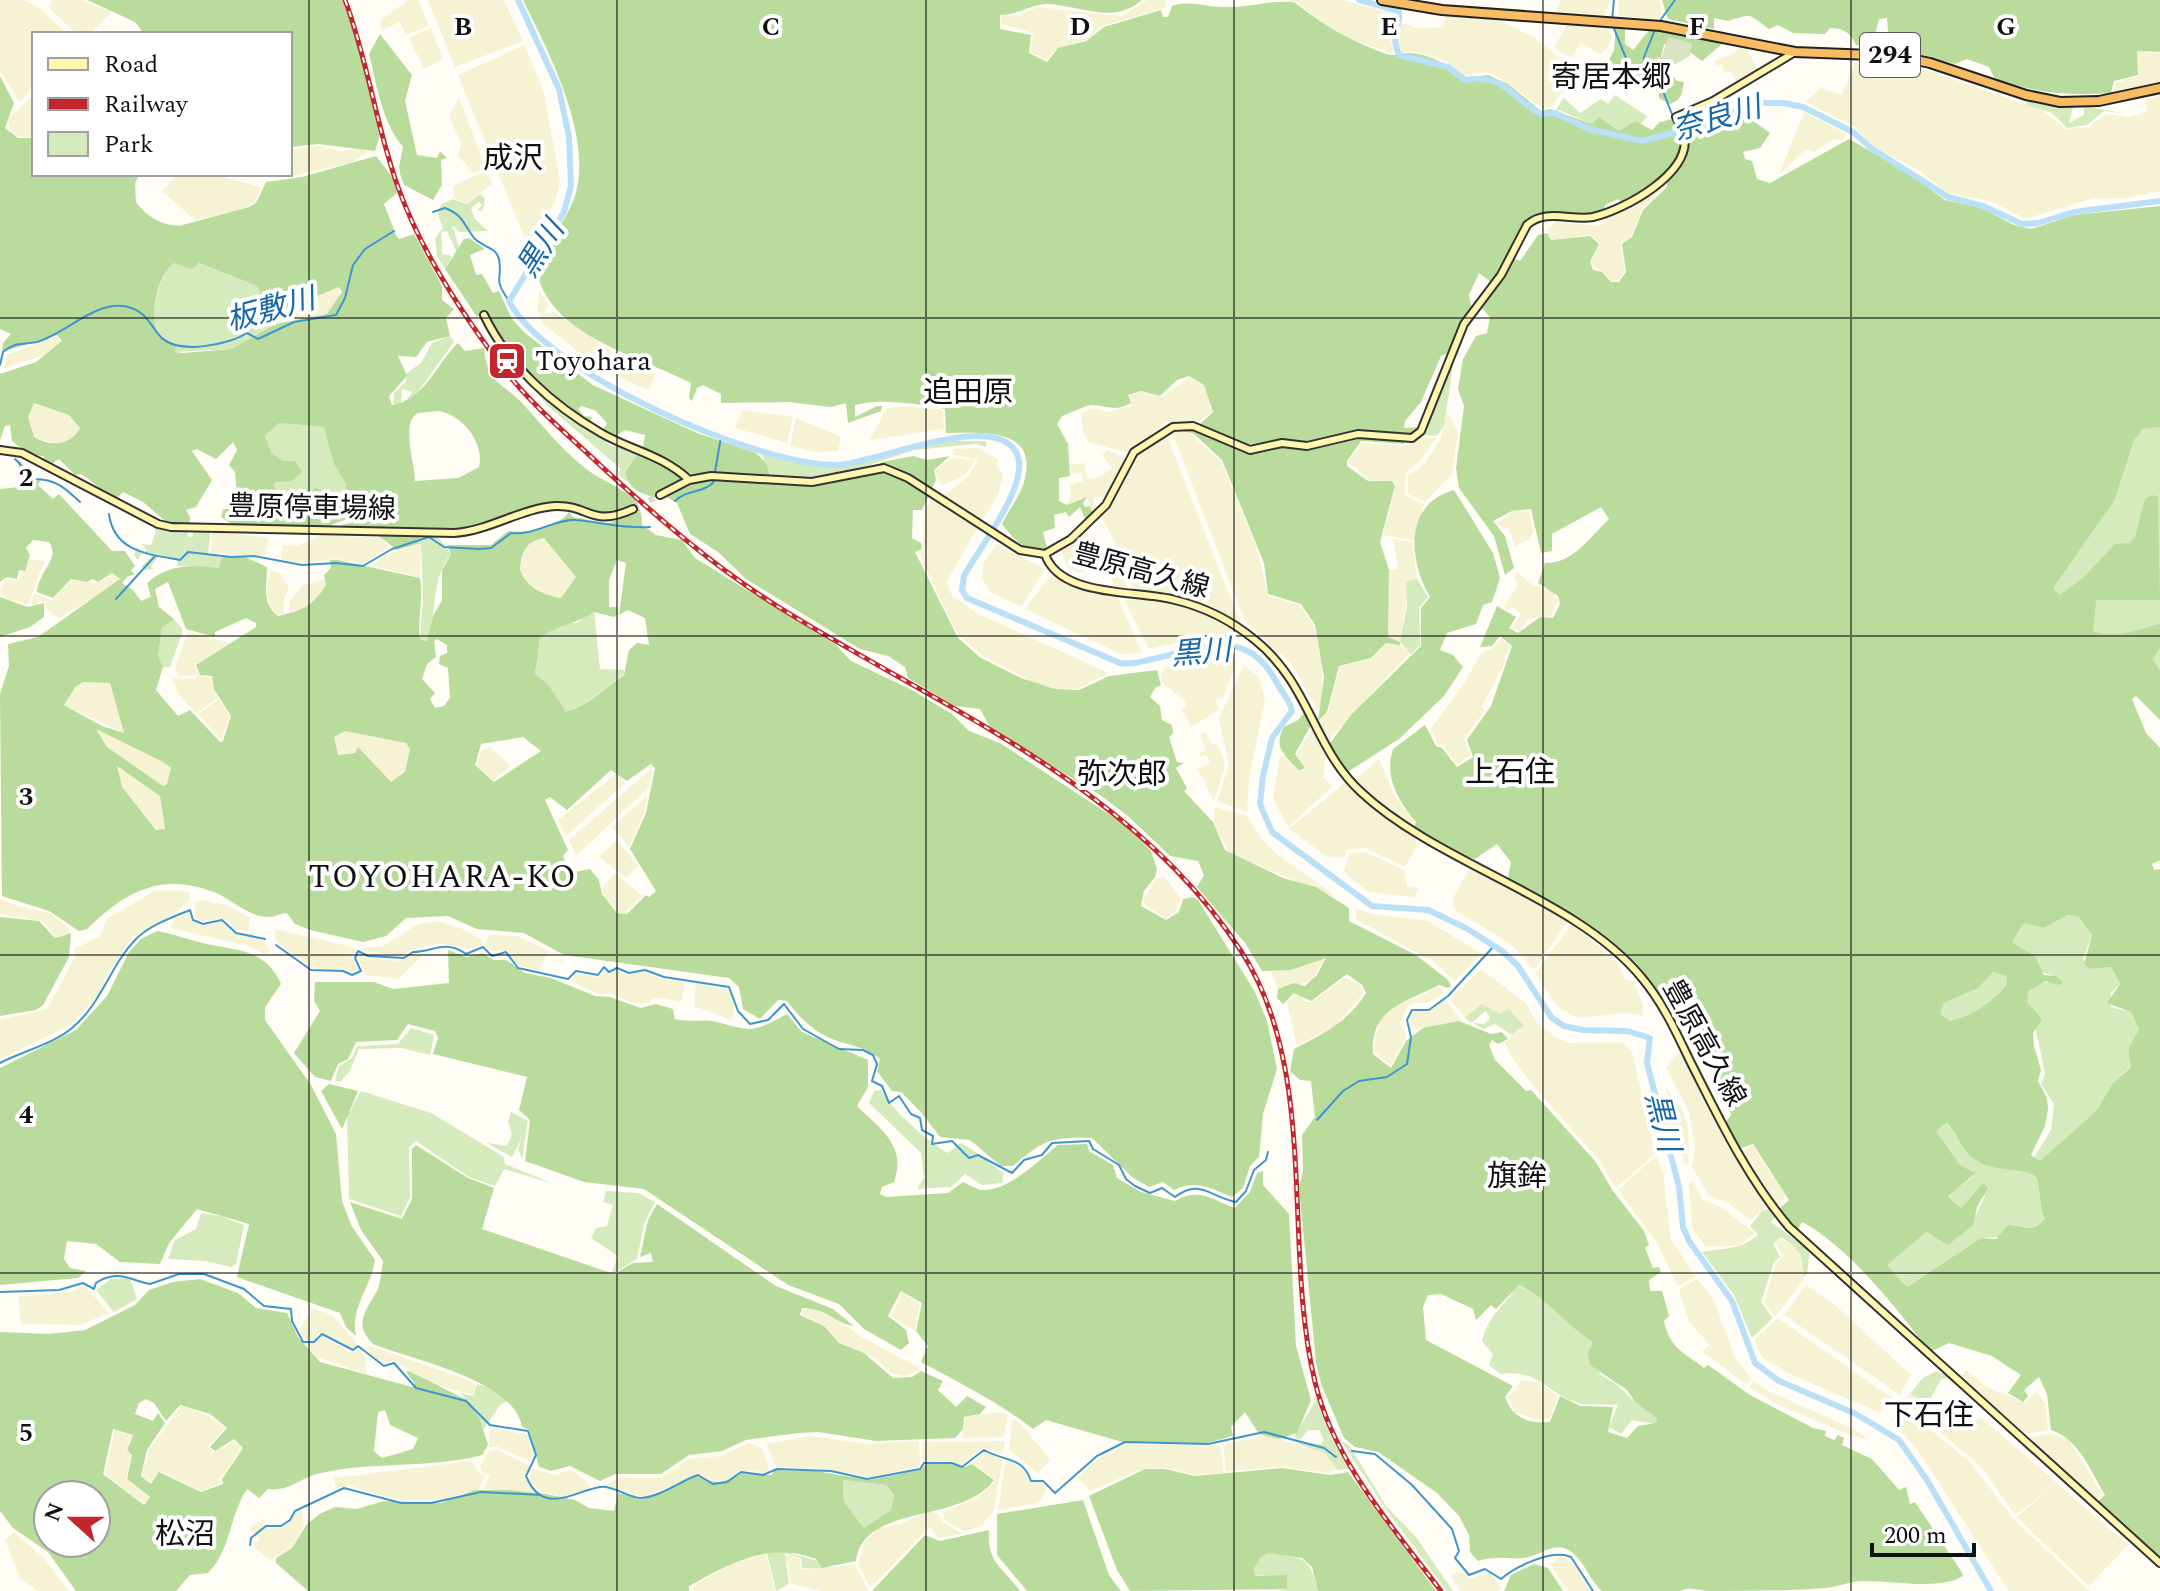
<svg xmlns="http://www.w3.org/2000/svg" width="2160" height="1591" font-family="Spectral,'Noto Sans JP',serif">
<rect width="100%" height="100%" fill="#fffdf5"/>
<path fill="#f6f3d4" d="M0,0H23L41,9L67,34H34V87L19,102L0,71Z
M53,0H82L112,12L89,34H77L48,7Z
M408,0H418L429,26L406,35L400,22L382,30L380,21Z
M428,0H504L523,41L455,67Z
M1147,0H1165L1167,3L1164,8L1102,26L1086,40L1056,49L1047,60L1031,53L1033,33L1001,24L1002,16L1020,15L1038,7L1122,16Z
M1287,0H1340L1393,13L1389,33L1394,54L1341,36L1296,2Z
M1561,0H1609V2L1605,15L1556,12Z
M1619,0H1660L1662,13L1657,21L1618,15Z
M1446,16L1496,19L1533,37L1565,62L1555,76L1563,82L1564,90L1551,107L1542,108L1497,76L1486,72L1464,76L1448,62L1418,52H1400L1396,32L1399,26L1404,23L1416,28L1443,27Z
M1567,25L1608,26L1612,37L1609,46L1601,54L1581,43L1571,58L1554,47Z
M431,28L443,59L424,69L409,38Z
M525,45L544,93L560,181L555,202L527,244L458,75Z
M1737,47L1747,49L1758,71L1738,84L1730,71L1724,73L1722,64L1716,66L1714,61L1735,53Z
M2144,50L2148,53H2160V84L2113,94L2115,83L2139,76L2137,51Z
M1855,62L1924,69L2042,110L2066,129L2088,127L2106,114L2130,117L2147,112L2146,100L2160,96V191L2122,199L2093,198L2026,219L1990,201L1946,193L1921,171L1873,147L1855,127L1805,102L1821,88L1842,95Z
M34,94V137H19L11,133L8,119Z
M459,98L486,168L474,173L458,156L461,144L449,115Z
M1804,112L1847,134L1843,140L1833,139L1814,152L1806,149L1779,175Z
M317,146L340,151L365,148L367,152L351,163L292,176L290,150Z
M487,170L492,184L467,203L454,198L453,186Z
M178,174H212L261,187L255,202L239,210L195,220L162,191Z
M1665,181L1667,186L1642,209L1631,237L1621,244L1625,271L1620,280L1612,281L1591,263L1600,243L1590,235L1551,240L1547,230L1555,222L1599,226L1603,224L1600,217L1638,199L1640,202Z
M339,287L340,299L327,314L276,324L271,313L304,295Z
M540,291L549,306L544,313L554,312L612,351L604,367L583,356L544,324L540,318L543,313L540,315L537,308Z
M57,336L61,343L47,354L4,368L7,355Z
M614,355L655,374L649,390L606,371Z
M1189,377L1204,386L1212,412L1197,423L1171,425L1166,422L1129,453L1088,442L1083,432L1081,413L1092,408L1108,412L1131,406L1130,395L1141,392L1163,397Z
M34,403L69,415L80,427L76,435L66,442L53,443L34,437L28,417Z
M907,406L943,410L944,429L870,440L887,408Z
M742,410L793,417L787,443L735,428Z
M1447,412L1458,431L1452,474L1425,502L1408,494V476L1424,464L1441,438Z
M796,418L841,437L838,451L815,452L790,446Z
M1187,431L1221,461L1256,545L1268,596L1300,605L1314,626L1322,663V702L1318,711L1291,663L1245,622L1172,432Z
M1166,434L1235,609L1243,627L1218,614L1133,591L1125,564L1102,517L1132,458Z
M1423,437L1436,438L1419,462L1405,473L1406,496L1424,504L1414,540L1383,535L1396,485L1392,481L1370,480L1348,462L1362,443L1405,446Z
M978,448L999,460L996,463L1003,475L998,495L981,521L943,497L967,477L978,460L954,455V449Z
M1108,450L1125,458L1107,498L1105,501L1102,495L1093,499L1097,510L1093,515L1087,498L1067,505L1071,495L1069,485L1083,481L1081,473L1072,474L1070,465L1085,463L1088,479L1100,477L1112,468L1102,455Z
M951,458L975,460L965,475L941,486L935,470Z
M932,496L978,527L947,581L952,596L978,614L1109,673L1078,689H1055L1032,682L982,655L958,635L918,552L923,549L925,511Z
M1512,512H1529L1533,533L1528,540L1514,546L1509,527L1504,529L1495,524Z
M1085,529L1098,555L1112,549L1116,555L1129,591L1116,589L1105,565L1080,573L1068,568L1061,551Z
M212,532L265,537L269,540L265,556L211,553Z
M321,536L381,537L389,547L363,564L337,559L302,563L281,559L283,545L297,546Z
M544,538L576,577L561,598L542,594L529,585L520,569L525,547L530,541Z
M1393,539L1413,542L1417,580L1407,597L1400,642L1388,637L1389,570L1398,569Z
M421,543L420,577L373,566L382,556Z
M998,544L1045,569L1021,607L990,592L982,579L984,562Z
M30,559L44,561L28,605L5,598L0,592L4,580H18Z
M271,570L280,573L289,588L284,599V614L278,615L270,607L266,591Z
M1517,572L1531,584L1552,591L1558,600L1552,616L1529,619L1519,632L1512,628L1521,614L1513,607L1508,610L1504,607L1518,584L1514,579Z
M115,574L119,579L107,590L59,618L46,609L45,603L39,601L36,606L31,603L34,593L52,601L71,580L97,583Z
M1050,576L1117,595L1142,653L1121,654L1025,609Z
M324,580L326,585L313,605L289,612L290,601L303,585Z
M1149,599L1178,603L1206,614L1244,636L1213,634L1149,649L1124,600Z
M188,632L230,643L195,665L198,674L178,677L175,668Z
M1501,638L1510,645L1503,667L1482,706L1484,712L1464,739L1471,755L1457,765L1443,745H1438L1431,729L1465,682L1482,652L1493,648Z
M1386,643L1400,645L1410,653L1327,742L1318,721L1328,712L1340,666L1372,659Z
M1219,656L1237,662L1223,697L1216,699L1218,710L1192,727L1182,710L1187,707L1184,700L1161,682L1163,669Z
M1244,665L1259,677L1265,700L1249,780L1247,812L1217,801L1229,765L1219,718Z
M198,675L211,677L218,697L196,714L178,693L173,681L174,678L195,679Z
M83,682L110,683L124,733L64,705L75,686Z
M219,699L230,716L221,740L198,714Z
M1314,726L1326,752L1323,778L1333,786L1288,827L1273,798L1280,755L1288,758L1299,772L1305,770L1296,754Z
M95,728L163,762L171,768L167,784L163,787L107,747Z
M345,731L406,743L410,749L405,772L391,783L355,752L338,755L334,737Z
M1205,732L1212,745L1216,744L1220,749L1225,766L1214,801L1198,769L1210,763L1206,755L1201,757L1199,754L1206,750L1200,734Z
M490,747L511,766L493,780L476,766L482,750Z
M1379,759L1394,795L1415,822L1413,827L1379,804L1354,780Z
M116,766L160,796L165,829L157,830L122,787Z
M653,767L649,787L576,856L569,840Z
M617,773L625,783L566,836L558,820Z
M1347,781L1375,809L1409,831L1418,844L1405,867L1365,848L1347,850L1344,858L1326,856L1289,829Z
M647,796L645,812L629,847L612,827Z
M1215,807L1247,816L1262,840L1277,854L1338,898L1230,854L1214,826Z
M617,840L638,866L626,878L599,857Z
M1366,852L1404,870L1407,886L1418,888L1415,897L1368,892L1344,872L1349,853Z
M1470,867L1568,921L1534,970L1512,945L1455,910L1452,900Z
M615,873L642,896L625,913L617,912L603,894V887Z
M1165,877L1181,899L1176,911L1166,919L1144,904V898L1157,878Z
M178,890L190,893L189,901L165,920L132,937L104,980L102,991L72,1024L0,1059V1020L47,1009L75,957V948L100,937L107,919L154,891Z
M0,898L17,906L49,913L69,928V933L55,937L43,921L0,914Z
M202,900L229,906L250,918L248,931L236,930L225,919L201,921L195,918V902Z
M1355,908L1372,914L1428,921L1482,954L1454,981L1436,963L1357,920Z
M189,913L191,921L202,926L221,922L236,934L261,938L270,951L264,954L249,946L170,928L175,918Z
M437,921L466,930L482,940L481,945L468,949L440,943L410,950L402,956L364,951L363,948L382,947L418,924Z
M1572,924L1616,961L1625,979L1633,981L1643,1005V1016L1626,1013L1577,1018L1557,1006L1535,973Z
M275,929L356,948L351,957L358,970L352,973L309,967L276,941Z
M490,935L517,936L549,951L539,970L519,966L511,959L508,951H490L484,944Z
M359,953L367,958L402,961L413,953L423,955L398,979L366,975L356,956Z
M1326,958L1311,981L1278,989L1271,972Z
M1481,969L1526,1003L1536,1022L1557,1038L1570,1043L1622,1042L1632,1051L1655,1154L1616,1188L1600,1161L1533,1086L1511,1056L1505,1043L1524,1024L1508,1008L1500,1014L1481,1004L1465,1018L1450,999Z
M617,970L625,975L644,972L662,979L685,982L681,1002L662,998L652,999L649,1003H633L612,994H598L571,981L576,974L599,977L605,971Z
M1345,978L1359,984L1364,993L1335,1026L1297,1046L1286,999L1300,994L1305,1002H1311Z
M696,982L731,992L735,1003L732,1020L694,1006Z
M1438,986L1444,993L1427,1003H1413L1407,1008L1400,1022L1407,1036L1391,1066L1374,1052L1378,1023L1390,1006L1419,997Z
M1445,999L1462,1021L1414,1030L1410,1020L1416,1010L1429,1012Z
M1682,1049L1768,1206L1750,1220L1728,1203L1708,1195L1692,1166L1695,1149L1689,1111L1666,1068Z
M1665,1086L1680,1106L1688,1125L1689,1164H1685L1672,1122Z
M1752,1145L1786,1196L1777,1206L1742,1152Z
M1656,1156L1663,1173L1671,1239L1696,1277L1678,1286L1657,1243L1618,1190Z
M1693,1182L1703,1200L1721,1207L1755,1233L1739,1245L1706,1247L1692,1228L1689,1184Z
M1781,1239L1797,1247L1801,1253L1803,1281L1775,1317L1764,1302L1776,1264L1782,1256L1776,1243Z
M1697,1279L1714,1300L1735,1358L1752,1379L1747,1385L1702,1351L1710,1345L1689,1322L1679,1289Z
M84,1285L109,1313L80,1325L21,1324L18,1296L71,1292Z
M1806,1285L1835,1305L1911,1375L1900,1395L1784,1315Z
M902,1292L920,1304L915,1331L891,1316Z
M312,1308L332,1315L357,1344L353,1349L321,1332L313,1340L303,1339L300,1330Z
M803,1309L823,1310L863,1338L920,1368L918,1371L903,1376L890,1373L877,1359L837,1341L824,1325L802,1315Z
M1778,1318L1892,1398L1880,1413L1786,1372L1762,1357L1754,1340Z
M322,1336L352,1353L359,1350L365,1357L367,1374L316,1357L306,1344L315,1342Z
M367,1345L469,1380L476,1385L473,1395L430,1383L395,1361L381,1363L370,1355Z
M1966,1370L1987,1387L2025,1403L2036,1392L2045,1403L2048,1430L2027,1434L1960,1379Z
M1522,1380L1539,1383L1558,1396L1550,1419H1535L1514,1412L1509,1397Z
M1754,1381L1770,1392L1854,1429L1868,1439L1852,1436L1776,1404L1749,1387Z
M1909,1394L1958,1423L1982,1418L2128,1545L2089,1586L2016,1517L2054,1486L2015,1515L1981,1467L1904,1401Z
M181,1406L209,1416L225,1428L208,1447L214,1452L234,1441L242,1448L221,1478L222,1483L201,1491L160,1471L151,1483L142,1476L149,1450Z
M1902,1406L1970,1462L2012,1517L2089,1591H2009L1917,1449L1891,1420Z
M999,1412L1008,1415L1004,1437L961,1438L966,1417Z
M1012,1419L1021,1424L1050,1460L1038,1473L1009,1450Z
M490,1427L528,1435L533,1454L531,1462L498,1447H489Z
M115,1430L132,1435L126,1449L131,1455L126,1479L149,1497L144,1504L105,1474Z
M2050,1434L2067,1439L2074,1448L2102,1494L2097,1500L2030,1438Z
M1266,1435L1325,1453L1338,1469L1328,1473L1282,1467L1226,1471L1223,1445Z
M811,1436L868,1444L919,1441L920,1463L919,1467L869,1477L821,1469L776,1467L766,1444Z
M922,1442L1004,1441L1005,1442L1003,1453L982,1448L961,1466L952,1461L922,1463Z
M749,1443L762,1448L770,1472L739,1471L724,1482L713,1483L700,1474L643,1497L605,1486L619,1477L661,1478L690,1459L720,1456Z
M1123,1445H1220L1224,1473L1196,1475L1165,1468L1142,1469L1090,1491L1078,1478L1100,1457Z
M490,1450H497L530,1466L523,1476L536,1493L483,1489L490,1474L482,1472L480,1466Z
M984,1452L1003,1458L994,1510L982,1525L965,1532L945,1520L943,1512L978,1497L996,1480L972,1463Z
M1006,1458L1025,1472L1029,1482H1041L1047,1488L1039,1503L998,1510Z
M472,1461L480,1474L485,1475L479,1489L442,1500H398L350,1486L336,1488L334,1478Z
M533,1468L554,1475L571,1470L588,1483L590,1489L565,1497L542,1492L529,1480Z
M302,1510L304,1526L292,1547L270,1560L252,1545L260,1539L249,1528L253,1525L263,1519L267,1527L281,1528L289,1522L293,1514Z
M929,1511L938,1514L943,1522L963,1534L938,1538L930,1527L870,1588L858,1563L865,1542L879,1528L901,1524Z
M14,1532L44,1558L69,1591H38L20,1579L5,1540Z
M766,1554L775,1591H691L696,1584L735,1562Z
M789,1555L800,1558V1568L804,1569L855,1565L869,1591H820L790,1583L789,1567L784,1557Z
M1561,1556L1575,1565L1590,1591H1568L1551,1565Z
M1458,1571L1471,1578L1490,1572L1501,1588L1498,1591H1460L1451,1576Z"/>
<path fill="#d5ebbd" d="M1615,95L1647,116L1640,125L1635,121L1619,131L1599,117L1592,124L1556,109L1564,98L1580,113L1601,99L1608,104Z
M2028,100L2073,107L2069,123L2084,115V106L2128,114L2104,111L2087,125L2067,128L2052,113L2026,105Z
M480,194L485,199L483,210L477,211L482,205L479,202L471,208L475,219L488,231L459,232L452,225L459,247L457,253L447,231L441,232L442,254L452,256L445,269L437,256L435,238L443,228L437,212L442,204L453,199L467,204Z
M174,263H198L257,286L276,324L231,349L175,352L177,344L158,336C150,316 157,277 174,263Z
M1467,324L1454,359L1444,426L1437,436L1423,435L1433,400Z
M450,336L454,342L415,396L404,404L412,392L402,389L401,404L394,405V393L406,382L407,373L421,363L432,343Z
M523,376L604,436L606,443L614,447L617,441L640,450L625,473L627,482L618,474L621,469L549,407Z
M2160,400V679L2079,640L2040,586L2133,413Z
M279,423L324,427L346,484L344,495L329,503L312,490L304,504C290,501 277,498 274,483H282L283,461L272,453L265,436Z
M986,441V447L976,444L914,450L842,474L810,480L773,478L761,453L835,467L906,448L954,441Z
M154,525L188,531L187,536L192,537L194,530L211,529L208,554L222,557L220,568L177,566L178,559L159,556L151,566L153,569L146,570L142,566L153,556L142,553L138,560L134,555L137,547L140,551H147L142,544L151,545L156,531Z
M418,536H437L451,554C431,578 437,612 428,641L420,639L423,596L421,544H417Z
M1417,579L1428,597L1419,608L1420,645L1411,654L1400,642L1407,606L1406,582Z
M594,611L600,669L624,670V674C603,689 589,703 566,713L548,684L535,674L540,638L561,623H577Z
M174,619L183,630L170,667H163L158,656L162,628Z
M2068,915L2079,917L2092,935L2083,959L2090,969L2111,967L2120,984L2111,993V1007L2131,1012L2139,1029L2128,1050L2131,1066L2112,1084L2097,1110L2040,1161L2033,1159L2051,1130L2054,1104L2041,1084L2045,1073L2035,1027L2041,1019L2027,1002C2029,986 2038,980 2054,982L2052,975L2040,972L2035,956L2012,942L2024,923L2044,928Z
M1993,972L2006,976L2007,984C1992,1003 1973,1015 1949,1021L1940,1014L1944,1003L1969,992Z
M1481,1004L1500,1014L1508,1008L1524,1025L1512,1035L1495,1024L1483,1029L1473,1023L1485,1024L1490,1018L1486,1011L1471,1023L1465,1018Z
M411,1028L434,1035L430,1055L402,1048L359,1049L350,1071L340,1082L335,1081L339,1066L352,1058L357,1046L398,1044Z
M881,1090C890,1108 929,1143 948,1153L960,1143C976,1149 988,1164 1004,1173L1002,1183L982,1185L965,1174L951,1187L917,1189L924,1178L921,1153L869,1103L874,1091Z
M361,1091L431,1113L504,1157L505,1164L554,1184L504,1169L495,1186L469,1177L416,1141L409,1147L410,1197L401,1216L349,1199L347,1116Z
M511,1112L528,1121L522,1159L518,1149L522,1137L512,1157L487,1143L507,1146L512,1134L508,1122Z
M1945,1123C1959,1132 1961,1151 1977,1161C1994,1172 2024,1164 2035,1178C2041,1183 2038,1206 2045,1219C2031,1233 2001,1238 1981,1238L1907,1287L1886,1264L1926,1232L1931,1236L1973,1221L1985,1196L1981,1185L1961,1208L1948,1195L1974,1176L1973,1171L1960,1165L1936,1131Z
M606,1191L638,1193L655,1202L644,1224L637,1259L611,1275L618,1256L591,1238L596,1228L607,1226L613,1205L603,1202Z
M1771,1208L1776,1216L1771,1222L1810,1251L1807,1274L1803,1277C1803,1254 1800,1249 1781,1237L1773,1244L1780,1257L1774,1262L1761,1302L1773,1318L1752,1338L1734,1295L1702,1252C1725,1247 1739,1251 1758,1235L1750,1226L1762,1211Z
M201,1213L220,1216L244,1225L236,1264L231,1267L205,1261L168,1259L175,1240L196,1229Z
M130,1278L137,1299L114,1312L96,1290L111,1279Z
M1518,1285C1547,1299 1566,1325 1594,1342L1600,1375C1617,1382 1623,1391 1636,1403C1643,1409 1651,1410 1657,1418L1656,1424L1632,1420L1621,1434L1609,1427L1618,1405C1602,1403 1587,1407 1572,1401C1545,1390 1537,1369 1500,1374L1489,1365L1493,1354L1482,1341C1488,1316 1504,1306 1518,1285Z
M1936,1371L1951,1378L1941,1379L1931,1398L1950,1411L1951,1417L1910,1394L1922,1379Z
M477,1384L496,1390L507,1401L500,1405L484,1429L467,1400L459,1393L473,1396Z
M1317,1398L1332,1439L1349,1469L1338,1470L1325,1453L1295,1443L1321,1444L1324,1440L1319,1430H1308L1300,1440L1294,1437Z
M1341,1441L1349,1445L1386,1506L1416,1537L1453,1591H1447L1387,1511Z
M843,1480L886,1485L894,1495L891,1510L864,1528L844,1502Z
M779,1550L818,1561L822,1568H802L801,1558L785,1553L789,1584L776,1591L767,1553Z
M1268,1553C1303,1558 1309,1555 1318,1591H1275L1287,1589L1264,1575L1256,1576L1252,1570L1260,1558Z"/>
<path fill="#b9dc9c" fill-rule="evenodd" d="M87,0H342L363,57L381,132L375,151L318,144L290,147V34H144L135,22Z
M523,0H1142C1114,25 1081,6 1049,4C1031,4 1018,15 1000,15V29L1031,35L1029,53L1047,62L1058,48L1086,41L1104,27L1161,10L1163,17H1168L1172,6C1190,0 1204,7 1223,7C1248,8 1268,0 1294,2C1326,27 1347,39 1384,53C1392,57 1399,54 1408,53C1427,53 1451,65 1464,78L1488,75L1508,84L1541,111L1550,109L1592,124L1599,117L1619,131L1635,121L1652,130L1660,122L1673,119L1683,137C1673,176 1658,189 1623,204L1618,199L1605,205L1604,212L1591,217L1554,215L1526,224L1492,283L1479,273L1469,295L1472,310L1449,353L1441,356L1421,402L1405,421L1404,428L1420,427L1416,433L1404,438L1367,431L1310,443L1280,440L1243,445L1199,425L1213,412L1204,385L1189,376L1177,380L1160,396L1141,391L1128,395L1131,403C1115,412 1109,406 1093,405C1085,405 1071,413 1062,416L1057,424L1068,444L1070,476L1059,478V501L1067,505L1087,497L1083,503L1085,507L1090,506L1093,515L1086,521L1080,507L1069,517L1066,512L1054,515L1055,528L1043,532L1047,548C1028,557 1013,538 1002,524C1008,511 1018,499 1023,485C1042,427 983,433 946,433L945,409C918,404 881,398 855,405V417L877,406H882L881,411L848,423L846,403L831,407L788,402L721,403V394L703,385L697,388L692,401L689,398L691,383C639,356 543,334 536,265C546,245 561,227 571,206C599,146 549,53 523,0Z
M1662,0H2160V52L2137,51L2138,75L2114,81L2111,93C2069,96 2035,93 1995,79L1989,67L1967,59L1955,64L1895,52L1889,45L1887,18L1879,19L1872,46L1856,45C1851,33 1843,28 1830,28L1825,34L1793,33L1778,25L1769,29C1745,12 1754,14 1728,21L1714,18V29L1668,19Z
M1616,26L1625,27V44L1633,50L1650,29L1723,43L1702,61L1690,52L1664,44L1661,57L1650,70L1656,76H1667L1669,71L1677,81L1684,82C1682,93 1682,100 1670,104L1659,98V93L1647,83L1642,89L1627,84L1632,70L1608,62L1614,50Z
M380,34L412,75L405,101L417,155L437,158L440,151L447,158L441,160L442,185L433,200L404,185C396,165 400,166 403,147C382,122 377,86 369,54Z
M0,76L14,103L5,128L18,138H34V174H140L135,183L136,202C148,218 160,224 179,226L249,207L256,203L266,182L302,177L376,156L393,178L397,193L384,204L396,235L399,239L414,234L442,286V300L454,309L446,318L450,336L427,342L416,357L398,356L407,376L389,396L392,405C424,401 436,364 458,343L465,351L484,348C488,386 502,381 524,405C543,426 562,450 585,468C599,479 618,486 632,497C640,503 642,516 642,525L656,535L682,540L695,558L835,644L851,661L910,689L952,714L969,731L1000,743L1124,824L1151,851L1157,869L1155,877L1144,891L1141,906L1166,920L1179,912L1183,899L1193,897L1198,900L1255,992L1267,1021L1277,1069L1263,1114L1259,1157L1250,1166L1243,1188L1232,1197C1210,1188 1196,1179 1174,1190L1163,1182L1149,1187L1132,1177L1092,1138C1050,1137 1044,1140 1013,1166H1001L970,1140L940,1137L920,1111L901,1092L892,1091L877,1071L880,1059C865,1046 850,1046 832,1039C813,1031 799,1017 787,1001L778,1000L760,1019L743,1009L739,987L729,978L564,955L524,933L477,929L448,916L406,918L386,936L363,942L310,930L295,924L287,913C282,913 275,917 270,917C250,918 231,899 214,892C160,872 126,891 87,929L79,931L49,911L2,896L0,694L9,666L8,644L38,637L120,579L112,573L98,582L93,579L87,582L71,579L53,598L37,592C38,572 61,559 49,542L33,540L26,548L30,555L25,571L19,570L17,579L7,577L0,582V489L19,487L28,481L18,469L19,460L31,477L40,481L38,485L53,499L59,494L112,551H125L135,566L131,570L135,575L128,576L122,583L133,590L141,601L151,597L147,583C168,564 192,565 219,568L222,557H245L267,567C267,584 261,604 278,616C303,610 312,607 326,585L324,575L331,568L330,560H338L420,578C424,599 417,619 420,639L427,641L433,616L442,600V570L451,554L447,545H491L508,531C527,534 557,528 569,512L573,517L608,524L624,515L593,516L561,503L552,504L475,530L421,532L417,544L397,550L371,530L341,525L353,522V508L348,510L347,519L325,527L298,528L235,526L221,517L223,510L238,505L235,472L229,465L237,450L233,442L216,459L197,449L192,451L212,480L196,507L186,510L190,517L189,525L171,526L143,502L123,492L116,499C101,492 94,481 81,474L75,475L59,459L50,465L43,461L44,456L30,455L12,441L10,425L5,426L0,440V374L36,362L62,341L57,335L2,352L3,343L11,334L0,329ZM174,263L191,269L199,263L257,286L271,313L289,308L304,296L307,300L339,287L342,292L327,314L276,324L231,349L183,353L175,352L177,344L158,336C150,316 156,277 174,263ZM34,403L69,415L80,428C70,446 51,447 34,437L28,417ZM438,411C462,414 485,443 479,467L458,478L415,481C416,467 399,419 419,413C424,412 432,412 438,411ZM279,423L324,427L334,464L346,484L344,495L329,503L324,492L315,487L304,504C290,501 277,498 274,483L292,481L302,472L295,461H283L272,453L265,436ZM544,538L576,577L561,598C543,595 526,588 520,569C522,551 525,542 544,538ZM617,560L626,563L619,615L628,610L645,618L649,645L637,643L629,650L624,675C603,689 589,705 566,712L548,684L535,674L540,638C562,622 573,626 594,612L614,617L617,615L618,607H609V580ZM168,582L186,629L215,637V632L246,618L256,623V627L196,665L200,675L212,676L214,689L231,716L223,741L220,742L190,710L178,716L156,690L163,667L158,656L162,628L174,619L159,607L155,589ZM437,639L447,645V653L440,656L439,664L448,668L450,698L444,706L435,708L430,699L435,693L422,679L427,664L436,657L434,641ZM83,682L110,683L124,733L102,726L64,705L76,686ZM96,729L163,762L171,768L167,784L163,786L107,747ZM345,731L406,743L410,749L405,772L391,782L358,747L355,753L338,755L334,737ZM523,737L541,751L494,782L475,765L481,744ZM651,764L655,768L646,813L630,849L656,891L649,897L646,895L627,914L617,913L602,894L599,880L590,869L570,873L563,856L568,850L545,800L550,797L567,810L611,770L627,781ZM117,766L160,796L165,829L156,830L122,787Z
M1742,113L1770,133L1760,148L1743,152L1745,159L1752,161L1757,179L1770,183L1849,139L1905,171L1945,200L1981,208L2014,225L2031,229L2074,215L2160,206V427L2143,429L2134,440L2114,501L2053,588L2060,595L2084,577L2115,544L2129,543L2135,537L2145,499L2152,495L2158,497L2160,600H2096L2093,631C2117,640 2137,629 2160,624V647L2153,659L2160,671V720L2136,696L2132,699L2146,733L2160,748V860L2152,864L2154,870L2160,869V1559L2097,1502L2105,1495C2090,1470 2079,1439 2051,1430L2047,1394L2039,1377L2024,1390L2028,1396L2023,1402L2008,1393L2021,1375L1992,1356L1949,1343L1930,1352C1900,1312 1846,1244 1802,1222L1797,1231L1777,1211L1789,1200L1753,1144L1741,1148L1726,1122L1731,1115L1718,1077L1728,1059L1726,1054L1708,1055L1693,1030L1683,1022L1685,1016L1679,1009L1670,1017C1628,950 1578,925 1513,883L1508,877L1511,862L1497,844L1475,859L1469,857L1414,827L1416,822C1398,800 1384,777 1393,749L1425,725L1436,746L1442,748L1457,767L1473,757L1467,740L1491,706L1512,646L1500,636L1492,646L1480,647L1497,606L1516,617L1509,628L1518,633L1540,617L1553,618L1560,604L1558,596L1538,583L1545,563C1573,564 1590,537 1609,519L1601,507L1552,534V551L1541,553L1531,509L1512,511L1493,521L1505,536L1514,568L1505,575L1494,536L1459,488L1456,468L1464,406L1458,389L1463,359L1476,336L1487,333L1490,317L1480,306L1525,232L1515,259L1520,261L1538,235L1547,233L1551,240L1590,236L1599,244L1590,262L1593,270L1602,272L1611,282H1619L1626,272L1622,244L1632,237L1643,210L1667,187V180L1681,154L1685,130ZM2068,915L2079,917L2092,935L2084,964L2090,969L2111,967L2120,984L2107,1003L2131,1012L2139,1029L2128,1050L2131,1067L2112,1084L2097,1110L2040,1161L2031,1155L2045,1126L2048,1109L2047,1098L2038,1081L2041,1070L2034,1046L2033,1033L2042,1019L2027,1002L2029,991L2045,981L2059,985L2063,982L2056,976L2044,975L2035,956L2012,942L2024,923L2044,928ZM1993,972L2006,976L2007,984C1992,1003 1973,1015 1950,1021L1940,1014L1944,1003L1978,988ZM1946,1123C1959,1132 1959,1150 1977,1161C1993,1172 2025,1167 2035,1177C2041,1184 2038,1206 2045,1219C2031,1234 2024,1226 2008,1225L1996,1239L1981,1238L1907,1287L1887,1265L1926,1232L1948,1245L1973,1225L1977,1207L1988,1188L1984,1184L1981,1185L1961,1208L1948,1196L1976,1173L1960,1165L1936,1131Z
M469,238L485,249L470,255L476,275L482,274L493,293L499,291L512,319L525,333L593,385L697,433L756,453L766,463L772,479L725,472L687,475L643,447L645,435L625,430L614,437L602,432L607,423L596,411L582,406L578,409L584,416L592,417L590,423L535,385L482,313L477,317L445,269L464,239Z
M1174,428L1196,429L1252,455L1285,447L1320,448L1367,437L1404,441V444L1361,441L1347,461V466L1368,481H1392L1395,486L1380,542L1389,570L1388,637L1400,642V645L1386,643L1371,658L1339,666L1327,712L1318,721L1324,677L1315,625L1301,604L1268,594L1264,563L1222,460L1194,434Z
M640,450L682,477L662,499C646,495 629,492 625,473Z
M913,456L927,460L950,456L934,470L936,480L922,510H913L912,538L921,543L922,549L915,552L958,638L981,658L1021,678L1055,689L1079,690L1109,676L1157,670L1161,685L1155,688L1150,697L1160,706L1162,720L1172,725L1173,733L1169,737L1177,762L1184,763L1176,768L1187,788L1184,791L1213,822L1225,850L1283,878L1316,887L1349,908V921L1416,955L1448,980L1451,986L1448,988L1439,985C1407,1002 1369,1008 1373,1054L1391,1068L1406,1041L1423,1028L1459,1021L1491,1034L1502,1032L1508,1039L1498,1044L1492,1040L1489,1045L1495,1060L1526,1091L1531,1090L1595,1161L1613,1191L1644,1231L1649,1245L1645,1248L1653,1268L1659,1267L1661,1272L1649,1280L1650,1291H1662L1669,1316L1664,1321C1670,1350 1686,1353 1704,1368L1708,1365L1750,1395L1813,1428L1826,1431L1825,1436L1834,1440L1838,1435L1844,1438L1842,1445L1872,1459L1899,1490L1906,1487L1910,1504L1915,1502L1961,1571L1963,1576C1939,1591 1892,1580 1862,1581C1850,1581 1838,1587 1826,1588C1789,1591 1748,1591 1710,1591C1698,1591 1691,1586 1680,1591H1602C1589,1580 1585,1561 1570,1551C1556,1541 1542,1554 1528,1557C1512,1561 1499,1554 1478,1561L1470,1552L1469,1535L1459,1516L1437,1493L1378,1452L1355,1447L1344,1438L1321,1384L1316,1362L1299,1188L1303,1171L1302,1135L1315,1117L1311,1081L1300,1080L1290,1071L1294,1049C1323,1034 1348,1022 1366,993L1362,985L1347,974L1311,1001L1294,993L1283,1004L1277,998L1278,989L1294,983L1305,986L1317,975L1326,958L1291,970L1262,971L1245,943L1197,887L1204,875L1198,861L1170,856L1129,817L1100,795L991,729L980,709L955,706L908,678L905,667L888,656L860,649L746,579L718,552L690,534L677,503L668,498L667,495L697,480L813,483L873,470L882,462ZM1519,1285C1547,1299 1566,1325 1593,1342L1588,1353L1590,1365L1627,1390L1635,1402L1657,1418L1656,1423L1638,1426L1627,1438L1608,1432L1613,1407L1580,1406L1560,1396L1550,1422C1528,1424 1513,1418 1505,1397L1513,1386L1426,1340L1423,1307L1428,1295L1441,1294L1473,1309L1476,1320L1491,1305L1496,1309Z
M1454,490L1493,553L1500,578L1492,602L1483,605L1476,624L1447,633L1440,650L1453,655L1463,667L1444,696L1399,739L1346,773L1328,746L1351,715L1421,646V608L1430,597C1408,559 1404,504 1454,490Z
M0,597L28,607L44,603V617L30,627L0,637Z
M1307,709L1311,725L1295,754L1305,768L1299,771C1286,755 1272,749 1284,727L1298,720Z
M0,917L39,921L55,938L71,933L69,957L43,1005L36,1010L0,1016Z
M157,931C174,934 190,940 207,944C238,951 266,949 281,984L265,1007V1020L311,1085L336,1134L342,1201L351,1225L375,1260C371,1288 350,1307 356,1336L346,1327L340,1313L237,1277L249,1224L197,1209L169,1243L160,1264L120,1262L96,1244L67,1241L64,1259L70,1268L86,1271L78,1278L0,1285V1068L76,1030L107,996L129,952L141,939Z
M448,950L466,957L483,953L494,960H506L525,973L551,978L595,996L610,997L641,1008L656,1004L673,1009L675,1019C691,1023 704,1019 713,1021C752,1031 750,1034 787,1014L802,1032L868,1060V1087L857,1106C880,1129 907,1145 894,1182L882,1187L880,1194L886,1197L948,1193L963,1182C968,1184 976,1189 981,1190C1008,1192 1039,1160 1058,1145L1087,1144L1089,1151L1113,1165L1117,1178L1141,1192L1175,1201C1199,1187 1212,1200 1235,1208L1250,1192L1257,1173L1263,1171V1185L1289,1214L1296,1346L1311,1400L1297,1433L1279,1439L1259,1434L1245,1412L1231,1427L1233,1436L1207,1443H1126L1046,1420L1033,1429C1000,1403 958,1382 921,1362L928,1346L916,1331L922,1303L901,1291L888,1316L906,1330L909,1343L901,1350L864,1329L839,1304L788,1285L644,1189L584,1182L525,1161L530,1120L519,1110L527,1077L433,1054L438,1038L435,1031L408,1024L397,1040L356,1042L348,1059L338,1064L331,1081L315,1077L294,1053L320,1011L314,1001L315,982H374L393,989L449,983Z
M329,1084L358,1091L342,1129L321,1091Z
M416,1145L468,1178L494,1188L482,1229L614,1274L633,1263L653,1262L651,1253L640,1257L648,1220L657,1204L776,1286L833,1309L854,1326C833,1323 831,1309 802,1308L800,1315L824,1326L839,1343L864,1353L893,1378L912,1377L921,1371L943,1381L938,1390L956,1407L967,1396L986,1407L980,1414L964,1417L963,1429L955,1438L876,1441L818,1432L798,1433L746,1440L722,1451L689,1455L661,1474H615L600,1481L570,1466L551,1471L539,1467L529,1430L522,1427C515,1380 412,1360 373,1344C354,1325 364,1313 376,1293C381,1284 381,1271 383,1261L361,1230L350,1202L402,1219L412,1199V1149Z
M200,1279L238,1293L256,1308L287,1313L298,1337L320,1362L412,1387L415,1384L406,1372L409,1371L467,1400L480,1420L488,1445L482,1455C429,1469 374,1461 321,1473C301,1477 289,1492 268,1489L259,1498L247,1489C229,1516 231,1550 208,1573L190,1575L176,1591H76L48,1552L13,1528L0,1511V1332L49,1334L85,1330L135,1305L149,1290L173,1282ZM146,1399L154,1403L166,1421L180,1405L210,1414L227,1428L210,1447L215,1451L234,1439L243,1448L222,1479L223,1484L201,1492L159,1472L151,1484L141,1476L147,1450L165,1423L158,1413L153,1421L135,1414L139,1403ZM385,1410L390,1425L418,1438L413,1449L382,1458L374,1451L378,1412ZM113,1429L133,1435L127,1450L132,1455L127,1479L150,1497L144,1505L103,1474ZM96,1495V1543H48V1495Z
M952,1463L962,1468L972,1464L994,1480C963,1524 863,1503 856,1561L822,1568L816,1559C769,1541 730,1563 689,1586V1591H308L276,1563V1558L292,1548L307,1524L321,1513L336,1507L356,1509L384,1501L441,1503L474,1490H509L546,1494L575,1500L589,1508L614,1511L618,1493L643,1499L698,1476C719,1486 721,1483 742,1473L771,1475L775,1470L816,1471L869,1480L920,1470L926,1464ZM843,1480L886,1485L894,1495L891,1510L864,1528L844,1502Z
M1282,1468L1330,1475L1348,1472L1436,1591H1318L1312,1567L1302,1558L1268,1553L1260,1558L1253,1570L1256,1576L1287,1575V1589L1130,1591L1117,1570L1089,1496L1145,1469H1165L1195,1476Z
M1083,1500L1109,1575L1121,1591H1027L997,1555V1514Z
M989,1530C987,1564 1002,1566 1020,1591H872L925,1535L940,1541Z
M1534,1564L1548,1568L1563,1591H1504L1511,1575Z"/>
<path fill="#d9e3c4" d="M1668,37L1692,43L1690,56L1670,67L1667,76H1656L1650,70L1656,57H1662Z"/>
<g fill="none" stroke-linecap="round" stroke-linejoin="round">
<path stroke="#3f96cf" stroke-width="2" d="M1612,20L1614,0
M1659,22L1675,0
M1613,26L1628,63L1663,91L1673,117
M1643,74L1644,57L1656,27
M433,212L445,208C464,215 464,226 475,239C483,247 496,247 499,259C503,282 492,276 509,301
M0,365L3,352C14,342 23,345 37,342C66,334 96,299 128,307C145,311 150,324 159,335C176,356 229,345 247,333L258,339L294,322L336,315L345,298L353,265L365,249L394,231
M15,459L35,479C56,479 66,489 80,502
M675,501C687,489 701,494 713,483L721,437
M109,514C114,552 148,554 180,560L188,552L231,557L254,556L302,565L336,563L363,566L392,549L429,537L444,547L479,549L491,548L511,533C534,536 557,518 576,520C601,522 624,529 650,527
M116,599L155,556
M276,945L311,970L343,971L352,975L361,971L355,958L358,951L368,956L404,958L413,952C433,952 445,939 466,954L483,947L492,956L506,952L518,968L568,979L576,971L598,975L604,967L609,972L617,968L629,973L645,970L664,977L729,987L738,1011L750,1024L768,1020L784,1004L803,1029L839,1049L863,1050L873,1055L877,1064L872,1081L882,1086L889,1103L899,1096L911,1114L920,1118L922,1130L933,1136L932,1144L952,1141L969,1158L978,1155L1012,1173L1024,1160L1042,1155L1052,1143L1089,1141L1093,1149L1119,1165L1126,1179L1135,1186L1150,1193L1162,1188L1175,1197C1200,1178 1210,1197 1236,1202L1246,1191L1254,1170L1266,1160L1268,1152
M0,1063C21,1052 55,1043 72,1028C103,1002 110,965 136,939C150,925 173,917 190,910L193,920L203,924L222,920L236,933L265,939
M1317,1120L1343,1091L1359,1081L1387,1077L1407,1064L1411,1037L1407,1020L1412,1010H1429L1448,996L1494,946
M0,1292L59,1290L83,1283L94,1289L96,1283C117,1269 130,1280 150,1284L179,1274H204L244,1289L264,1306L291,1309L292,1321L303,1342H314L322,1334L353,1350L358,1346L384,1366L394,1363L416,1388L466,1401L490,1425L528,1431L536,1455L526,1476C543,1517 574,1491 600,1487C613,1485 628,1498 641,1498C660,1497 680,1481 698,1475L713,1484L727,1482L741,1472L763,1475L777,1469L831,1471L867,1479L920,1469L924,1463H952L962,1467L984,1450C1002,1461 1023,1456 1031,1481H1043L1055,1493L1097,1456L1125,1442L1208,1444L1264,1432L1324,1448L1336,1457
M1352,1451L1375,1454L1412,1485L1452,1529L1459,1551L1455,1558L1469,1575L1485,1569L1501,1579C1516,1566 1552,1549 1571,1557L1593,1591
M250,1545L251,1538L266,1526H281L290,1520L295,1511L344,1488L401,1503H431L481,1492L541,1495"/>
<path stroke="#b9e0f7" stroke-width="6" d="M518,0L559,89L569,137L571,186L564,212L509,301C546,373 757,466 837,465C875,464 991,410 1016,452C1033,481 979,548 964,576L962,590L967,598L1120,663C1134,665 1143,661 1157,658C1208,646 1248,628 1277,683C1282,693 1290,700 1292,711L1272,738L1263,776L1260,804L1272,832L1372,906L1428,910L1466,928L1502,951L1518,966L1551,1017L1564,1026L1583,1030L1627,1031L1650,1038L1647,1063L1679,1187L1683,1227L1689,1241L1732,1301L1755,1363L1779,1381L1856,1414L1899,1440L1927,1480L1991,1591
M1359,0L1399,11C1402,27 1389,31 1399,55L1448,67L1465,80C1507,74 1509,97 1541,114L1555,113L1589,129L1642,141L1706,124L1755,103H1784L1803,107L1853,132L1871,148L1948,197L1983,206L2022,224L2038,223L2074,212L2160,201"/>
<path stroke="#dbdad3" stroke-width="6" stroke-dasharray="6 3" stroke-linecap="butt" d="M633,509L660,495"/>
<defs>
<path id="secondary" d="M484,315C508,365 552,405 601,433C630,450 663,455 689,480
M0,450L22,453L158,524L171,527L454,533C489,531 521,508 556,506C590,505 591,528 633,509
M660,495L689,480L711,476L812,482L884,468L908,478L1020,550L1045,554L1071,539L1106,505L1134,452L1173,427L1193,426L1250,450L1282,443L1307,446L1358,434L1412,438L1421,431L1464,324L1501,275L1527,225C1545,208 1572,221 1593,217C1624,210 1693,173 1684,134C1683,128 1678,122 1676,117L1713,101L1795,52
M1045,554C1059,598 1139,590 1175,600C1204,607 1232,621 1255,640C1310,684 1313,748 1361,792C1439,865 1576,897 1642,978C1663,1003 1676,1032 1690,1061C1719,1118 1747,1178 1789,1227L2160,1563"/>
<path id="trunk" d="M1382,0L1442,10L1661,26L1795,52L1897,56L1930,63L2026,95L2060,102L2099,101L2160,88"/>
</defs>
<use href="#secondary" stroke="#333" stroke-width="10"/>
<use href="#trunk" stroke="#222" stroke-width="12"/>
<use href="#secondary" stroke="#fff6b0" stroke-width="6"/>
<use href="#trunk" stroke="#f7bc64" stroke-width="8"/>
<defs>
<path id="rail" d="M345,0C368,61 376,126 398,187C420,249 461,312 500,364C529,403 566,433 601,466C657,517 713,566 777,606C940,708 1133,784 1241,951C1320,1072 1282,1246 1315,1382C1334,1462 1392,1526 1441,1591"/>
</defs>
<use href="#rail" stroke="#c4262e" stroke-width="5"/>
<use href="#rail" stroke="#fff" stroke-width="2" stroke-dasharray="6" stroke-linecap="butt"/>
</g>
<path fill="none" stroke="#111" stroke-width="2" stroke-opacity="0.55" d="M309,0V1591M617,0V1591M926,0V1591M1234,0V1591M1543,0V1591M1851,0V1591M0,318H2160M0,636H2160M0,955H2160M0,1273H2160"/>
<defs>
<symbol id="station-square" viewBox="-11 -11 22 22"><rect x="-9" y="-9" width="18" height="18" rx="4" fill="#c4262e" stroke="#fff"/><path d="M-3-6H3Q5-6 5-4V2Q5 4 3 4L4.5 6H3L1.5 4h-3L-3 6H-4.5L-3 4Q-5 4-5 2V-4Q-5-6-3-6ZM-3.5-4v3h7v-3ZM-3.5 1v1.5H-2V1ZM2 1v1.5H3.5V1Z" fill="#fff"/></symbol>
</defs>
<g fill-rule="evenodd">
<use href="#station-square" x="485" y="339" width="44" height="44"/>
</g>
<g text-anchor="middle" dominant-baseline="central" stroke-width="8" stroke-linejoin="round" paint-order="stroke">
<rect fill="#fff" stroke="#585858" stroke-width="2" x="1860" y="33" width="60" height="44" rx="6"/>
<g font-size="26" font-weight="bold" fill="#111">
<text x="1890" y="55">294</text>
</g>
<g font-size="28" fill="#111" stroke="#fff" text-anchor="start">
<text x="535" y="361">Toyohara</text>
</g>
<g font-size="28" fill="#111" stroke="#fff">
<text transform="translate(312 508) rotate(1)">豊原停車場線</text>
<text transform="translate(1141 571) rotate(15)">豊原高久線</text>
<text transform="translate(1704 1043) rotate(61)">豊原高久線</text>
</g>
<g font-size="30" fill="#111" stroke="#fff">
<text x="1611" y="78">寄居本郷</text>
<text x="513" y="159">成沢</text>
<text x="968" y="393">追田原</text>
<text x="1510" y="773">上石住</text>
<text x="1122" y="775">弥次郎</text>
<text x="1517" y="1177">旗鉾</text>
<text x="1929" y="1416">下石住</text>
<text x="185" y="1535">松沼</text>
</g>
<g font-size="30" font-style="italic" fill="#1768a6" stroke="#fff">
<text transform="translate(1717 119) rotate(-16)">奈良川</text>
<text transform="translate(541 249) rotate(-58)">黒川</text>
<text transform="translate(271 310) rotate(-15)">板敷川</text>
<text transform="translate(1201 653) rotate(-5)">黒川</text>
<text transform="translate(1662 1122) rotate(76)">黒川</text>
</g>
<g font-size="32" letter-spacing="2" fill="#111" stroke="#fff">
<text x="443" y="877">TOYOHARA-KO</text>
</g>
</g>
<g font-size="26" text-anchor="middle" font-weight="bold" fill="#111" stroke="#fff" stroke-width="8" stroke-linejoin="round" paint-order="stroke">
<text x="463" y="35">B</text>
<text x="771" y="35">C</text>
<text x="1080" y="35">D</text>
<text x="1389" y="35">E</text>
<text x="1697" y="35">F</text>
<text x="2006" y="35">G</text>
<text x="26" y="486">2</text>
<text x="26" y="805">3</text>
<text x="26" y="1123">4</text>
<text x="26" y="1441">5</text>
</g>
<rect x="32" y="32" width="260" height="144" fill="#ffffff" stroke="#a0a0a0" stroke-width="2"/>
<rect x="48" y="58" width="40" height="12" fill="#fff6b0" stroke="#a0a0a0" stroke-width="2"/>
<text x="104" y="72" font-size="24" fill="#111111">Road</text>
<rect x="48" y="98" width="40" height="12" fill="#c4262e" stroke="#a0a0a0" stroke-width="2"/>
<text x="104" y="112" font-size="24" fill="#111111">Railway</text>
<rect x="48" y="132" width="40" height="24" fill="#d5ebbd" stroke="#a0a0a0" stroke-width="2"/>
<text x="104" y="152" font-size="24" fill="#111111">Park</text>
<g transform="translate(72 1519) rotate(291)"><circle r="38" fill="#ffffff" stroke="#a0a0a0" stroke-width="2"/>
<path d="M0-6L14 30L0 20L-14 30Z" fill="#c4262e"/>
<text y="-12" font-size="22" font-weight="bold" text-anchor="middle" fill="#111111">N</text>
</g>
<path d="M1872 1543v12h102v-12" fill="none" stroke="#111111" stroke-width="4"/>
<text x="1884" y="1543" font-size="24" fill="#111111" stroke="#ffffff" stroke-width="6" paint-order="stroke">200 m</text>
</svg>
